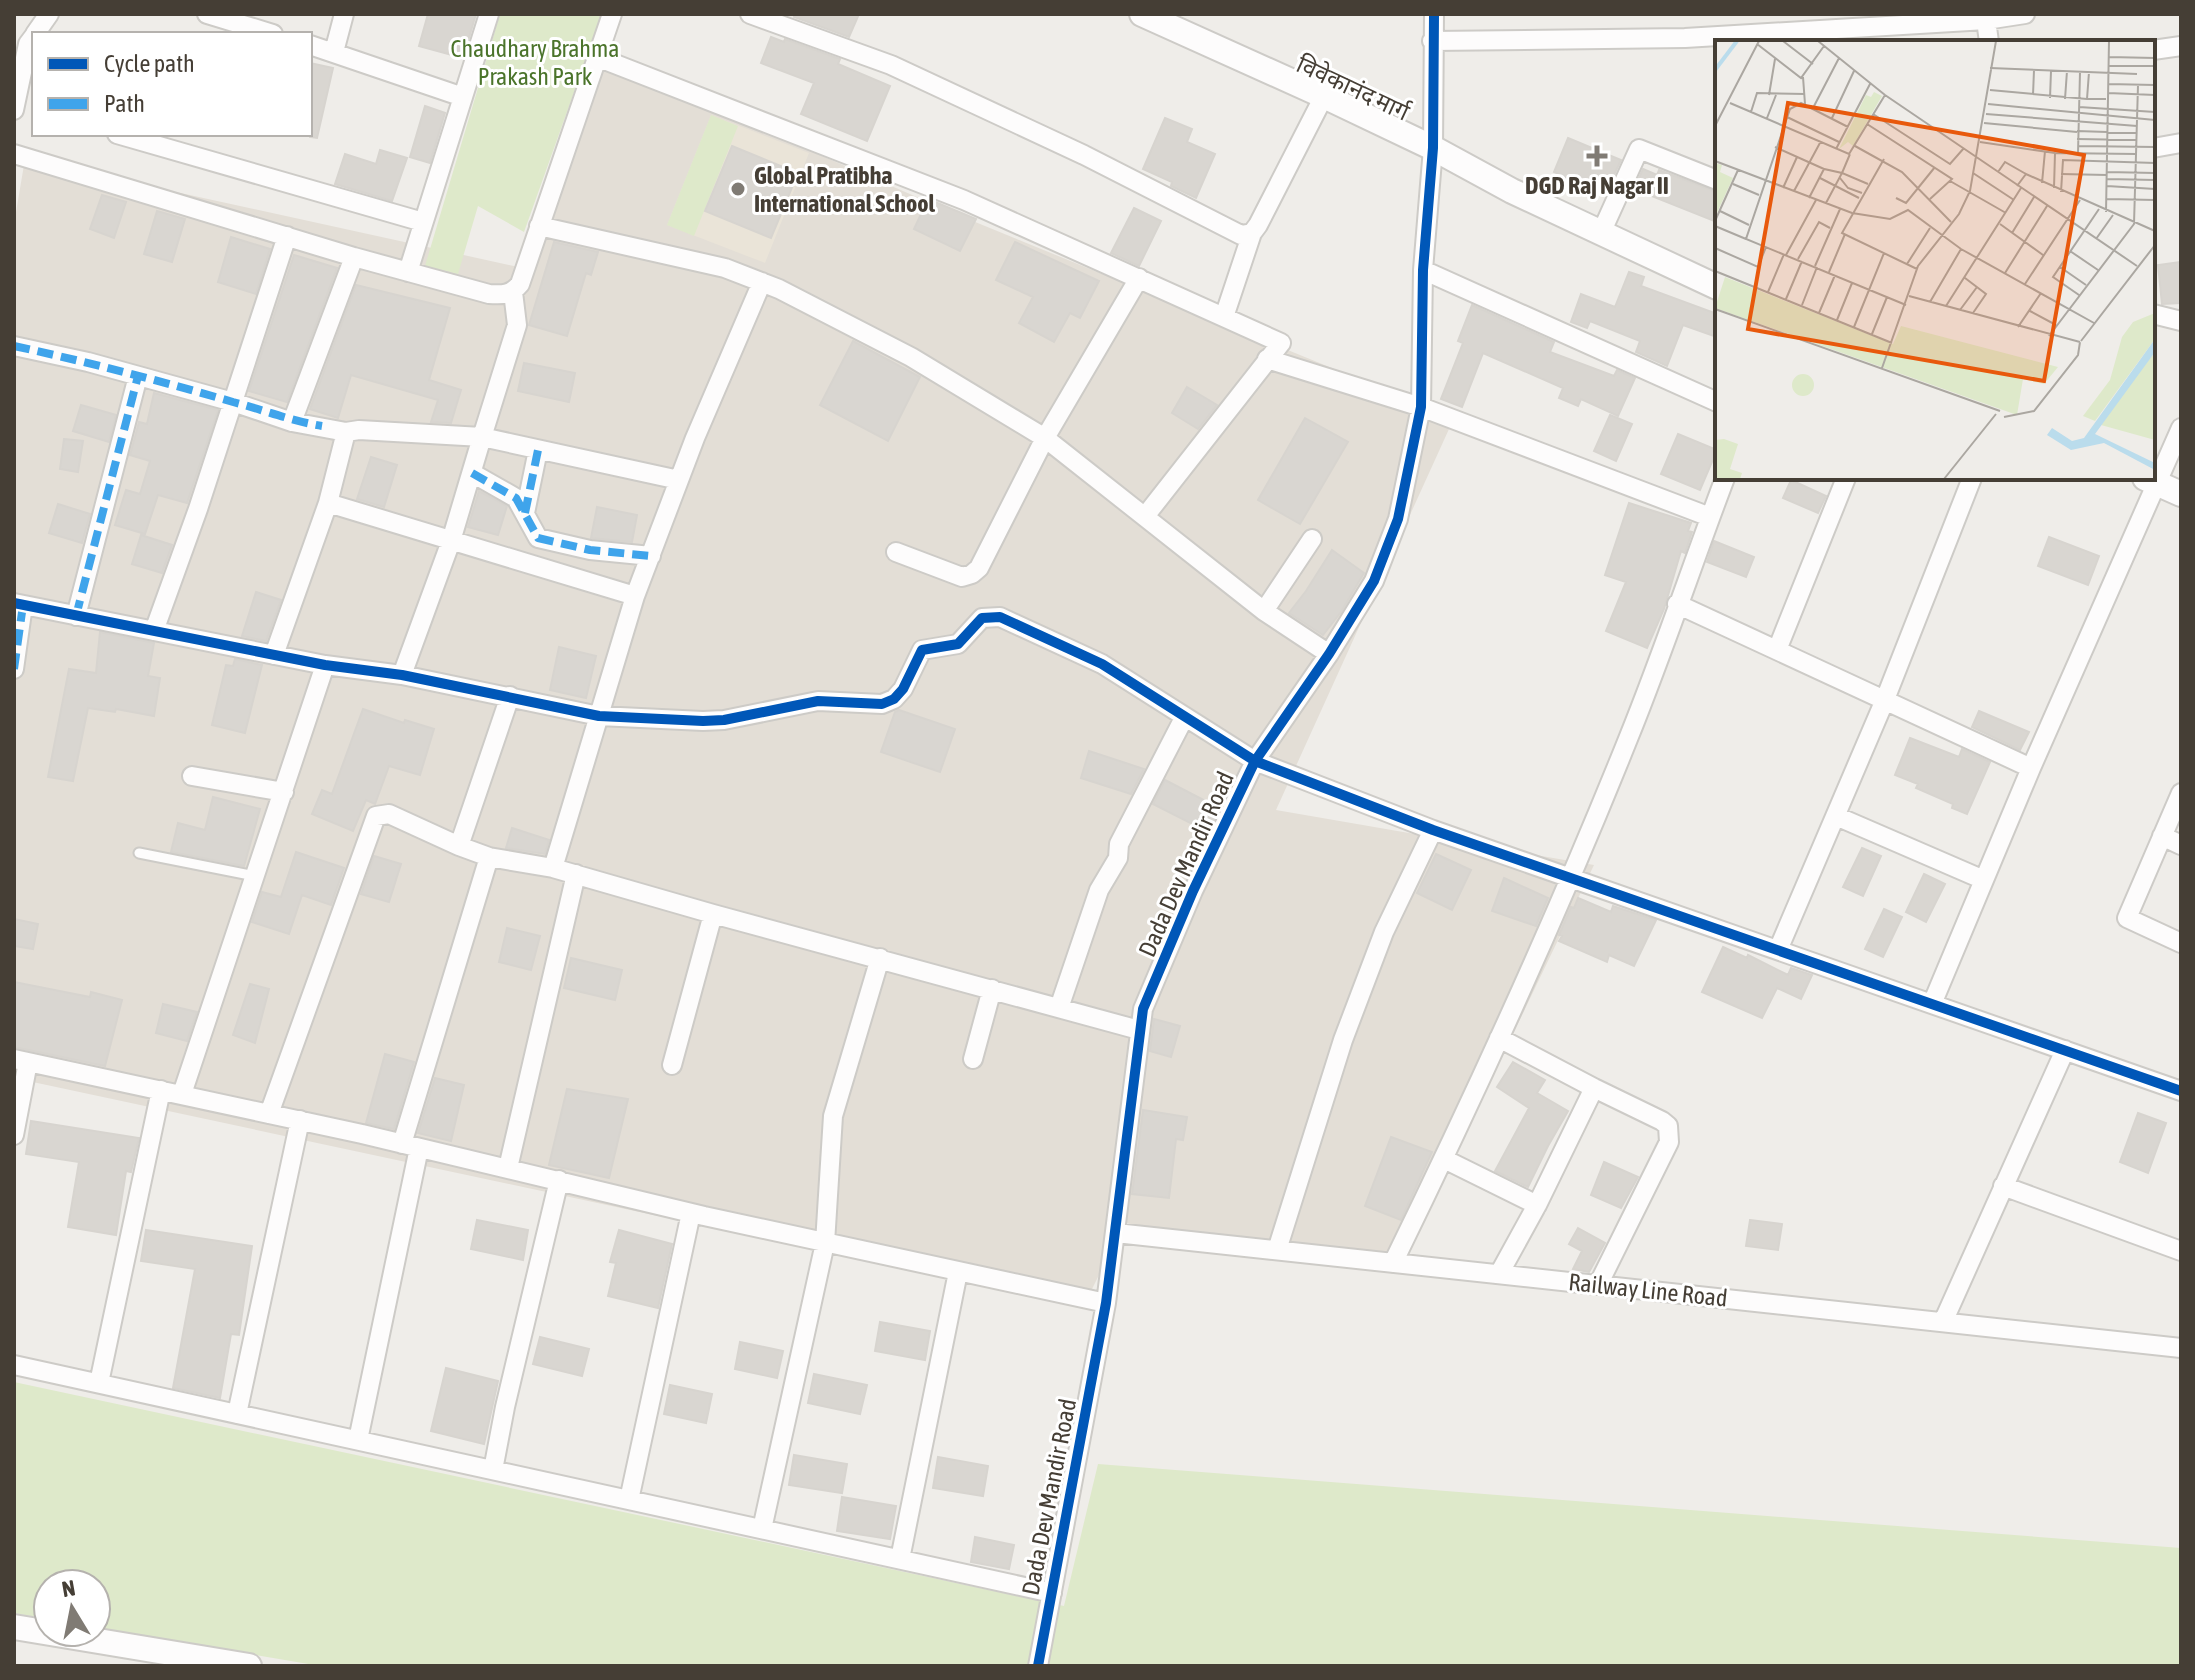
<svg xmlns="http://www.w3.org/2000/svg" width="2195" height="1680" font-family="'Asap Condensed','Noto Sans Devanagari',sans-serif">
<rect width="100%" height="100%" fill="#efede9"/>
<path fill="#e3ded6" d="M600,60L963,217L1454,418L1276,810L1594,865L1399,1272L1125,1223L1083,1307L14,1078V224L25,159L523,268Z"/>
<path fill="#eae4d8" d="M711,115L809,153L765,263L667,225Z"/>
<path fill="#dee9ca" d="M500,14H602L524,232L478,206L458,274L425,266Z
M711,115L738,126L694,236L667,225Z
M14,1382L1064,1606L1098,1464L2181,1548V1666H320L96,1628V1584H48V1619L14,1613Z"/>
<path fill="#d9d6d1" stroke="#d7d4cf" stroke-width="2" d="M428,14H476L463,58L419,46Z
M795,14H859L849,37L794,17Z
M771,37L784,42L785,39L840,59L838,64L890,86L867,141L801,114L814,83L761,63Z
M310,63L333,68L317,138L310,137Z
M425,106L445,113L430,163L410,157Z
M1165,118L1192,129L1187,142L1215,154L1196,198L1171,186L1172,182L1143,169Z
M1568,138L1621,160L1605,194L1554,172Z
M732,146L798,173L771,238L705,211Z
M380,150L407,158L392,201L335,184L345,154L376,164Z
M1643,169L1657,175L1659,170L1717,192V222L1634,189Z
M102,195L126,202L114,238L90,229Z
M928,199L976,219L960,251L914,229Z
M1134,208L1161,221L1139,266L1111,253Z
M157,211L185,219L172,262L144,254Z
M231,237L270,249L256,294L218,282Z
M554,242L598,252L591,275L586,273L567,336L529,325Z
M1015,242L1099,281L1080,318L1070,313L1054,342L1019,323L1033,297L996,280Z
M294,255L337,268L287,402L249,391Z
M2181,262V303L2162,304L2158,265Z
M1629,272L1644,277L1641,286L1717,314V337L1683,325L1667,366L1636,352L1640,341L1590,321L1587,328L1571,322L1581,294L1615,307Z
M356,285L450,308L429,380L461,390L451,423L431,422L438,400L351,375L338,418L310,409Z
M1472,305L1554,342L1550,352L1614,376L1617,370L1635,378L1618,416L1581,399L1578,406L1559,398L1563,388L1483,353L1462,407L1441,399L1463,343L1458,341Z
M853,341L920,377L888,441L820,405Z
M524,363L575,373L569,402L518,391Z
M1187,387L1217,405L1198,429L1172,413Z
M154,393L218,410L187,503L158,495L145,534L115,525L126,490L140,494L150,461L130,455L139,422L147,424Z
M81,405L116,415L109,442L73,431Z
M1610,415L1632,424L1616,461L1594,451Z
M1305,418L1348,442L1300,524L1258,500Z
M1678,434L1717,450L1700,490L1661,474Z
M64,439L83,441L78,472L60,469Z
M371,457L397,465L384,507L357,499Z
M1791,480L1826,496L1818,513L1783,498Z
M479,491L507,506L498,535L468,527Z
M1629,503L1691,523L1688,531L1692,532L1685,553L1681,551L1664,609L1647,648L1606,631L1626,582L1605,575Z
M58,504L90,514L82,543L49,533Z
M597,507L637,515L632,542L591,538Z
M141,535L172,545L162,573L132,564Z
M2049,537L2099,556L2088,585L2038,566Z
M1714,541L1754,557L1746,577L1707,562Z
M1332,550L1364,573L1341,612L1323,635L1289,613L1306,591Z
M256,592L281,600L266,641L242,636Z
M100,632L154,643L148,676L160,678L154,716L116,709L115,712L88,708L73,781L48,777L69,669L96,673Z
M559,647L596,656L586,698L550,690Z
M235,659L262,665L245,733L212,725L226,665L233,666Z
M363,709L404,723L405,720L434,729L420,775L389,766L375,804L366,800L353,831L312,814L322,790L332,794Z
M899,710L955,729L940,772L881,752L895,712Z
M1979,711L2029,732L2020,750L1972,727Z
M1910,738L1959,757L1962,749L1990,762L1967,814L1952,808L1953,804L1916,788L1918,784L1895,775Z
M1089,751L1144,769L1131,794L1081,778Z
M1165,780L1219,808L1208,832L1153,804Z
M213,797L260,809L244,866L171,852L178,823L205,830Z
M512,828L549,840L545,854L506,848Z
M1862,848L1881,856L1863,896L1843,887Z
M296,852L344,868L331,905L302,895L289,934L252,922L262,892L281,897Z
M1436,854L1471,870L1452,910L1417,893Z
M374,856L401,864L389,902L361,894Z
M1924,874L1945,884L1926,922L1906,912Z
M1504,878L1548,898L1536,926L1492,911Z
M1578,898L1611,912L1613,906L1656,920L1634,966L1609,955L1607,962L1559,941L1562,936L1559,935L1571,907L1574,908Z
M1884,909L1902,917L1883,957L1865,949Z
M14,919L38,924L33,949L14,946Z
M507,928L540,936L531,970L499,962Z
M1723,947L1747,958L1748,955L1788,975L1791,968L1812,975L1801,999L1777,988L1762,1018L1702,992Z
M571,958L622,970L615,1000L564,988Z
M14,982L90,997L91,992L122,1000L105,1066L14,1047Z
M250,984L269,989L255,1043L233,1035Z
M163,1004L197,1012L187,1041L156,1033Z
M1154,1019L1180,1026L1171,1057L1150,1051Z
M385,1054L414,1062L394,1129L366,1123Z
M1513,1062L1545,1080L1537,1093L1568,1111L1548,1146L1528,1187L1495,1171L1529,1108L1497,1087Z
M435,1078L464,1085L451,1141L418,1133Z
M567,1089L628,1099L609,1178L549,1165Z
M1143,1110L1187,1117L1183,1140L1176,1139L1169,1198L1132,1194Z
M2138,1113L2166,1123L2148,1173L2120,1162Z
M31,1121L139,1138L131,1172L126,1171L116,1235L68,1227L79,1162L26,1154Z
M1391,1137L1432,1152L1401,1220L1365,1206Z
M1604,1162L1638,1177L1621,1208L1591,1195Z
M477,1220L528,1230L523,1260L471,1249Z
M1750,1220L1782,1224L1778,1250L1746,1246Z
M1578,1228L1605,1243L1589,1272L1573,1269L1582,1251L1569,1244Z
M146,1230L252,1246L239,1335L231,1334L220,1398L173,1388L195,1269L141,1261Z
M619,1230L672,1244L658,1308L608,1296L616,1263L610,1262Z
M880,1322L930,1331L925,1360L875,1351Z
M540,1337L589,1349L582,1376L533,1364Z
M740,1342L783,1351L777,1378L735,1369Z
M446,1368L498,1381L484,1444L431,1431Z
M814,1374L867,1385L860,1414L808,1403Z
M670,1385L712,1394L706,1423L664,1414Z
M794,1455L847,1464L842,1493L789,1485Z
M938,1457L988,1466L983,1496L933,1488Z
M842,1497L896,1506L890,1539L837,1531Z
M975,1537L1014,1545L1009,1569L971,1562Z"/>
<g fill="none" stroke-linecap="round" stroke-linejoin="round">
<defs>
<path id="service" d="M139,853L255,876"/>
<path id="minor" d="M207,14L273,34
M750,14L891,65L1084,155L1241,235L1252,233L1258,225L1324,96
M1986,20L1989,42
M35,34L49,14
M1432,41L1685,38L1986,20L2025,14
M310,45L463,97
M2153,50L2181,46
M334,52L344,14
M597,57L964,200L1281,343L1146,515
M14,110L28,44L34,36
M117,134L423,222
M2153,148L2181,143
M14,154L354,257L489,294C503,295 511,295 520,284L612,14
M539,226L725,268L779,289L911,357L1045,438L1264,611L1329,654
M1601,233L1639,149L1717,180
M1423,270L1717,402
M408,272L489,14
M762,282L695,438L635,596L553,868L713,914L1139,1030
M513,292L517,325L482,437L679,480
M2153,314L2181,321
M1224,317L1252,233
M14,346L88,362L233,402L292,422L346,432
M1267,359L1421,407L1710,517
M292,422L354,257
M472,473L516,498L538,538L590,550L651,556
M328,503L635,596
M525,513L538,450
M896,552L962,577L972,574L979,568L1045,438L1139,278
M14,603L325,665L402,675L599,716L703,721L724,720L818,701L882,704L894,699L903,689L922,650L958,644L982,618L1000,617L1102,664L1255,761L1433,830L2181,1091
M1677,604L2031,768
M1264,611L1312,539
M76,616L138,376
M154,631L198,509L287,236
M1777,650L1846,478
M274,655L328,503L346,432L359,430L482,437L451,541L402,675
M14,669L23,605
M192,776L284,792
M2181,793L2127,918L2181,943
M1836,816L1984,880
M2162,836L2181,845
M489,857L553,868
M1778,950L1884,702L1972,478
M1932,1004L2031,768L2181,428
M1059,1008L1099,890L1118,858L1119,844L1184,718
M1499,1038L1594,1088L1662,1121L1668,1126L1669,1142L1598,1285
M14,1059L362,1134L704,1216L1106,1303
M973,1059L992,989
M672,1065L713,914
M182,1094L325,665
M269,1114L376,816L389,814L459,846
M14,1135L28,1062
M402,1144L489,857L459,846L510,696
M1444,1159L1537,1205
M508,1168L576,874
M2003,1186L2181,1251
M1116,1233L2181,1348
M1277,1250L1343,1040L1384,932L1433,830
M1393,1263C1477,1091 1557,916 1628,739C1663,653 1692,565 1725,478
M1499,1274L1537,1205L1594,1088
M1943,1322L2065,1050
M14,1365L1052,1593
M99,1383L161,1090
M237,1414L300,1120
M358,1440L419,1148
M493,1470L505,1407L559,1180
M629,1500L691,1213
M762,1529L825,1243L833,1116L880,958
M900,1559L958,1272
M1038,1666L1106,1303L1143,1009L1193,891L1255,761L1329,654L1374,581L1398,519L1421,407L1423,270L1433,148L1434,14"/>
<path id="tertiary" d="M1142,14L1324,96L1433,148L1512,191L1717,287
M2145,478L2181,494
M14,1627L249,1666"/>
</defs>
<use href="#service" stroke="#cdcbc7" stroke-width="13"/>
<use href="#minor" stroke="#cdcbc7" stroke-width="22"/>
<use href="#tertiary" stroke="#cdcbc7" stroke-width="28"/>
<use href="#service" stroke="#fdfcfc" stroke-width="9"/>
<use href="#minor" stroke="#fdfcfc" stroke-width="18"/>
<use href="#tertiary" stroke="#fdfcfc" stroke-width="24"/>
<path stroke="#3fa4eb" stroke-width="8" stroke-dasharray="16 8" stroke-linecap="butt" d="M14,346C88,362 161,381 233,402C264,410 291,421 322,426
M472,473L516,498L538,538L590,550L651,556
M525,513L538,450
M76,616L138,376
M14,669L23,605"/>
<defs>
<path id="cycleway" d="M14,603L325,665L402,675L599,716L703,721L724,720L818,701L882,704L894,699L903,689L922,650L958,644L982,618L1000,617L1102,664L1255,761L1433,830L2181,1091
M1038,1666L1106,1303L1143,1009L1193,891L1255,761L1329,654L1374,581L1398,519L1421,407L1423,270L1433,148L1434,14"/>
</defs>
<use href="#cycleway" stroke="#fff" stroke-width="15"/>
<use href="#cycleway" stroke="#0057b8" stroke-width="10"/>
</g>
<g fill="#807b74" stroke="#fff" stroke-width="3">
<path d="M1593 144h8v8h8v8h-8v8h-8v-8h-8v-8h8z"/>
<circle cx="738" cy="189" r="8"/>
</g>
<g text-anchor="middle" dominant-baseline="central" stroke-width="6" stroke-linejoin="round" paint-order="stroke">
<g font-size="24" fill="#4b742b" stroke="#fff">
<text x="535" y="48">Chaudhary Brahma<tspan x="535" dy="28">Prakash Park</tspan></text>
</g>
<g font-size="24" fill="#453e35" stroke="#fff">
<text transform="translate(1353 88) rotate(25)">विवेकानंद मार्ग</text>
<text transform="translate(1186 864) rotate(-66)">Dada Dev Mandir Road</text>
<text transform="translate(1648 1290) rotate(6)">Railway Line Road</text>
<text transform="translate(1049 1497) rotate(-79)">Dada Dev Mandir Road</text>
</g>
<g font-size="24" font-weight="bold" fill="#453e35" stroke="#fff" text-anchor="start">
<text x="754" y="175">Global Pratibha<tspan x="754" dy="28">International School</tspan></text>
<text x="1597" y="185" text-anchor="middle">DGD Raj Nagar II</text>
</g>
</g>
<g transform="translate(1715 40)">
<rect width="440" height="440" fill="#efede9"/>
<path d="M159,52L167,56L138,106L133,102L124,109L151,55L156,57ZM0,123L7,125L5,132L18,138L0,177ZM10,237L178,304L186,286L343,327L329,344L308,339L302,375L0,268ZM440,273V299L380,381L368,376L395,340L407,297L418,282ZM440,312V400L386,385L421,336ZM77 345a11 11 0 1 1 22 0a11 11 0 1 1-22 0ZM9,399L23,404L15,429L27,433L25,439H0V400Z" fill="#dee9ca"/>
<path d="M440,299V312L380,394L440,423V430L389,403L356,410L332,395L337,388L357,401L369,398Z" fill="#badcec"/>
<path fill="none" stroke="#badcec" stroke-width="4" d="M0,30L22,1"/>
<path fill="none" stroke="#aba7a1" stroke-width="2" d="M68,1L98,24M103,1L170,55L422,226M42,4L86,38L109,6M394,17L440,18M393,26H440M275,28L422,34M374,32L372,59H391M88,37L90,64M393,44L440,45M275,50L372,59M393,53L440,55M54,55L60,19M318,55L319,30M335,58L336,31M350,59L352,31M15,63L134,114L170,55M273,64L440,80M364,67L440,72M98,68L124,18M36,72L42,53L90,54M158,74L235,124L249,108M271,74L422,86M72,77L124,102M52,78L61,55M117,78L139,31M269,83L362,92M152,84L237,139L215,159M0,86L44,1M133,87L86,63L75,69L31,199L191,265M362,91L422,93M362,99L421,100M265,102L340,113L421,114M140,106L187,132L236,182M363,106L440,107M60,107L109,129M121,109L155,44M363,113L365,32M135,114L127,133L153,144M169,119L127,193L202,229M0,121L137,173L175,179L193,170L246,209L379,283M283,132L290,122L311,134M392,132L440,133M258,133L299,160M346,134L392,135M105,138L144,158M125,138L133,148L147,153M392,139L440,140M235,141L291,173M327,143L330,111M18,144L44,155M302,146L311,134L440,191M392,146L440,149M68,148L82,117M339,148L340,113M79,151L106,101M346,152L348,120L440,123M94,158L109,129L127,133L111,163M181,158L191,163L220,127M392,159L440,160M5,171L34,185M391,172L394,1M0,181L23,130M285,184L328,215M0,186L31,199M297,193L319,157M381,199L398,175M0,208L43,227L51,207M355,211L383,230M71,215L101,160M83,219L104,182L115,188M192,224L215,188M100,226L125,169M345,227L371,245M0,231L177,303M114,232L130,194M290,233L332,166M250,238L271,254L258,273M310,244L365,160M53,252L69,214M364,255L338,237L384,169M194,256L365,302M71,259L87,221M215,262L246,209M87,265L102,227M231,266L306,148M0,269L285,371M245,270L262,247M315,271L341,285M104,273L120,235M122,280L137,243M139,287L169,213M303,287L326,253M157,294L172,257M334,296L419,184L423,45M366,301L440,205M167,328L203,226L244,174L255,151L281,1M289,377L319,371L363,315L365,302M229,439L281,374"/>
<path fill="#e8590c" fill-opacity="0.15" stroke="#e8590c" stroke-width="4" d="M73,63L369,115L329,341L33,289Z"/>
<rect width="440" height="440" fill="none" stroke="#453e35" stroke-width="4"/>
</g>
<rect width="2195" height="1680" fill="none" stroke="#453e35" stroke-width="32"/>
<rect x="32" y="32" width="280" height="104" fill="#ffffff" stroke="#b5b2ae" stroke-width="2"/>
<rect x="48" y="58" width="40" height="12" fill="#0057b8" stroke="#b5b2ae" stroke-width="2"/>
<text x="104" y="72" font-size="24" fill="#453e35">Cycle path</text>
<rect x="48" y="98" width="40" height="12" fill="#3fa4eb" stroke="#b5b2ae" stroke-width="2"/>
<text x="104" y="112" font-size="24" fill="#453e35">Path</text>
<g transform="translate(72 1608) rotate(350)"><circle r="38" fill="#ffffff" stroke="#b5b2ae" stroke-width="2"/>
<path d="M0-6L14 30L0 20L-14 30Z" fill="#807b74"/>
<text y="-12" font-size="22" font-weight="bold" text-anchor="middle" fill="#453e35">N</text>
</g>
</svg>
